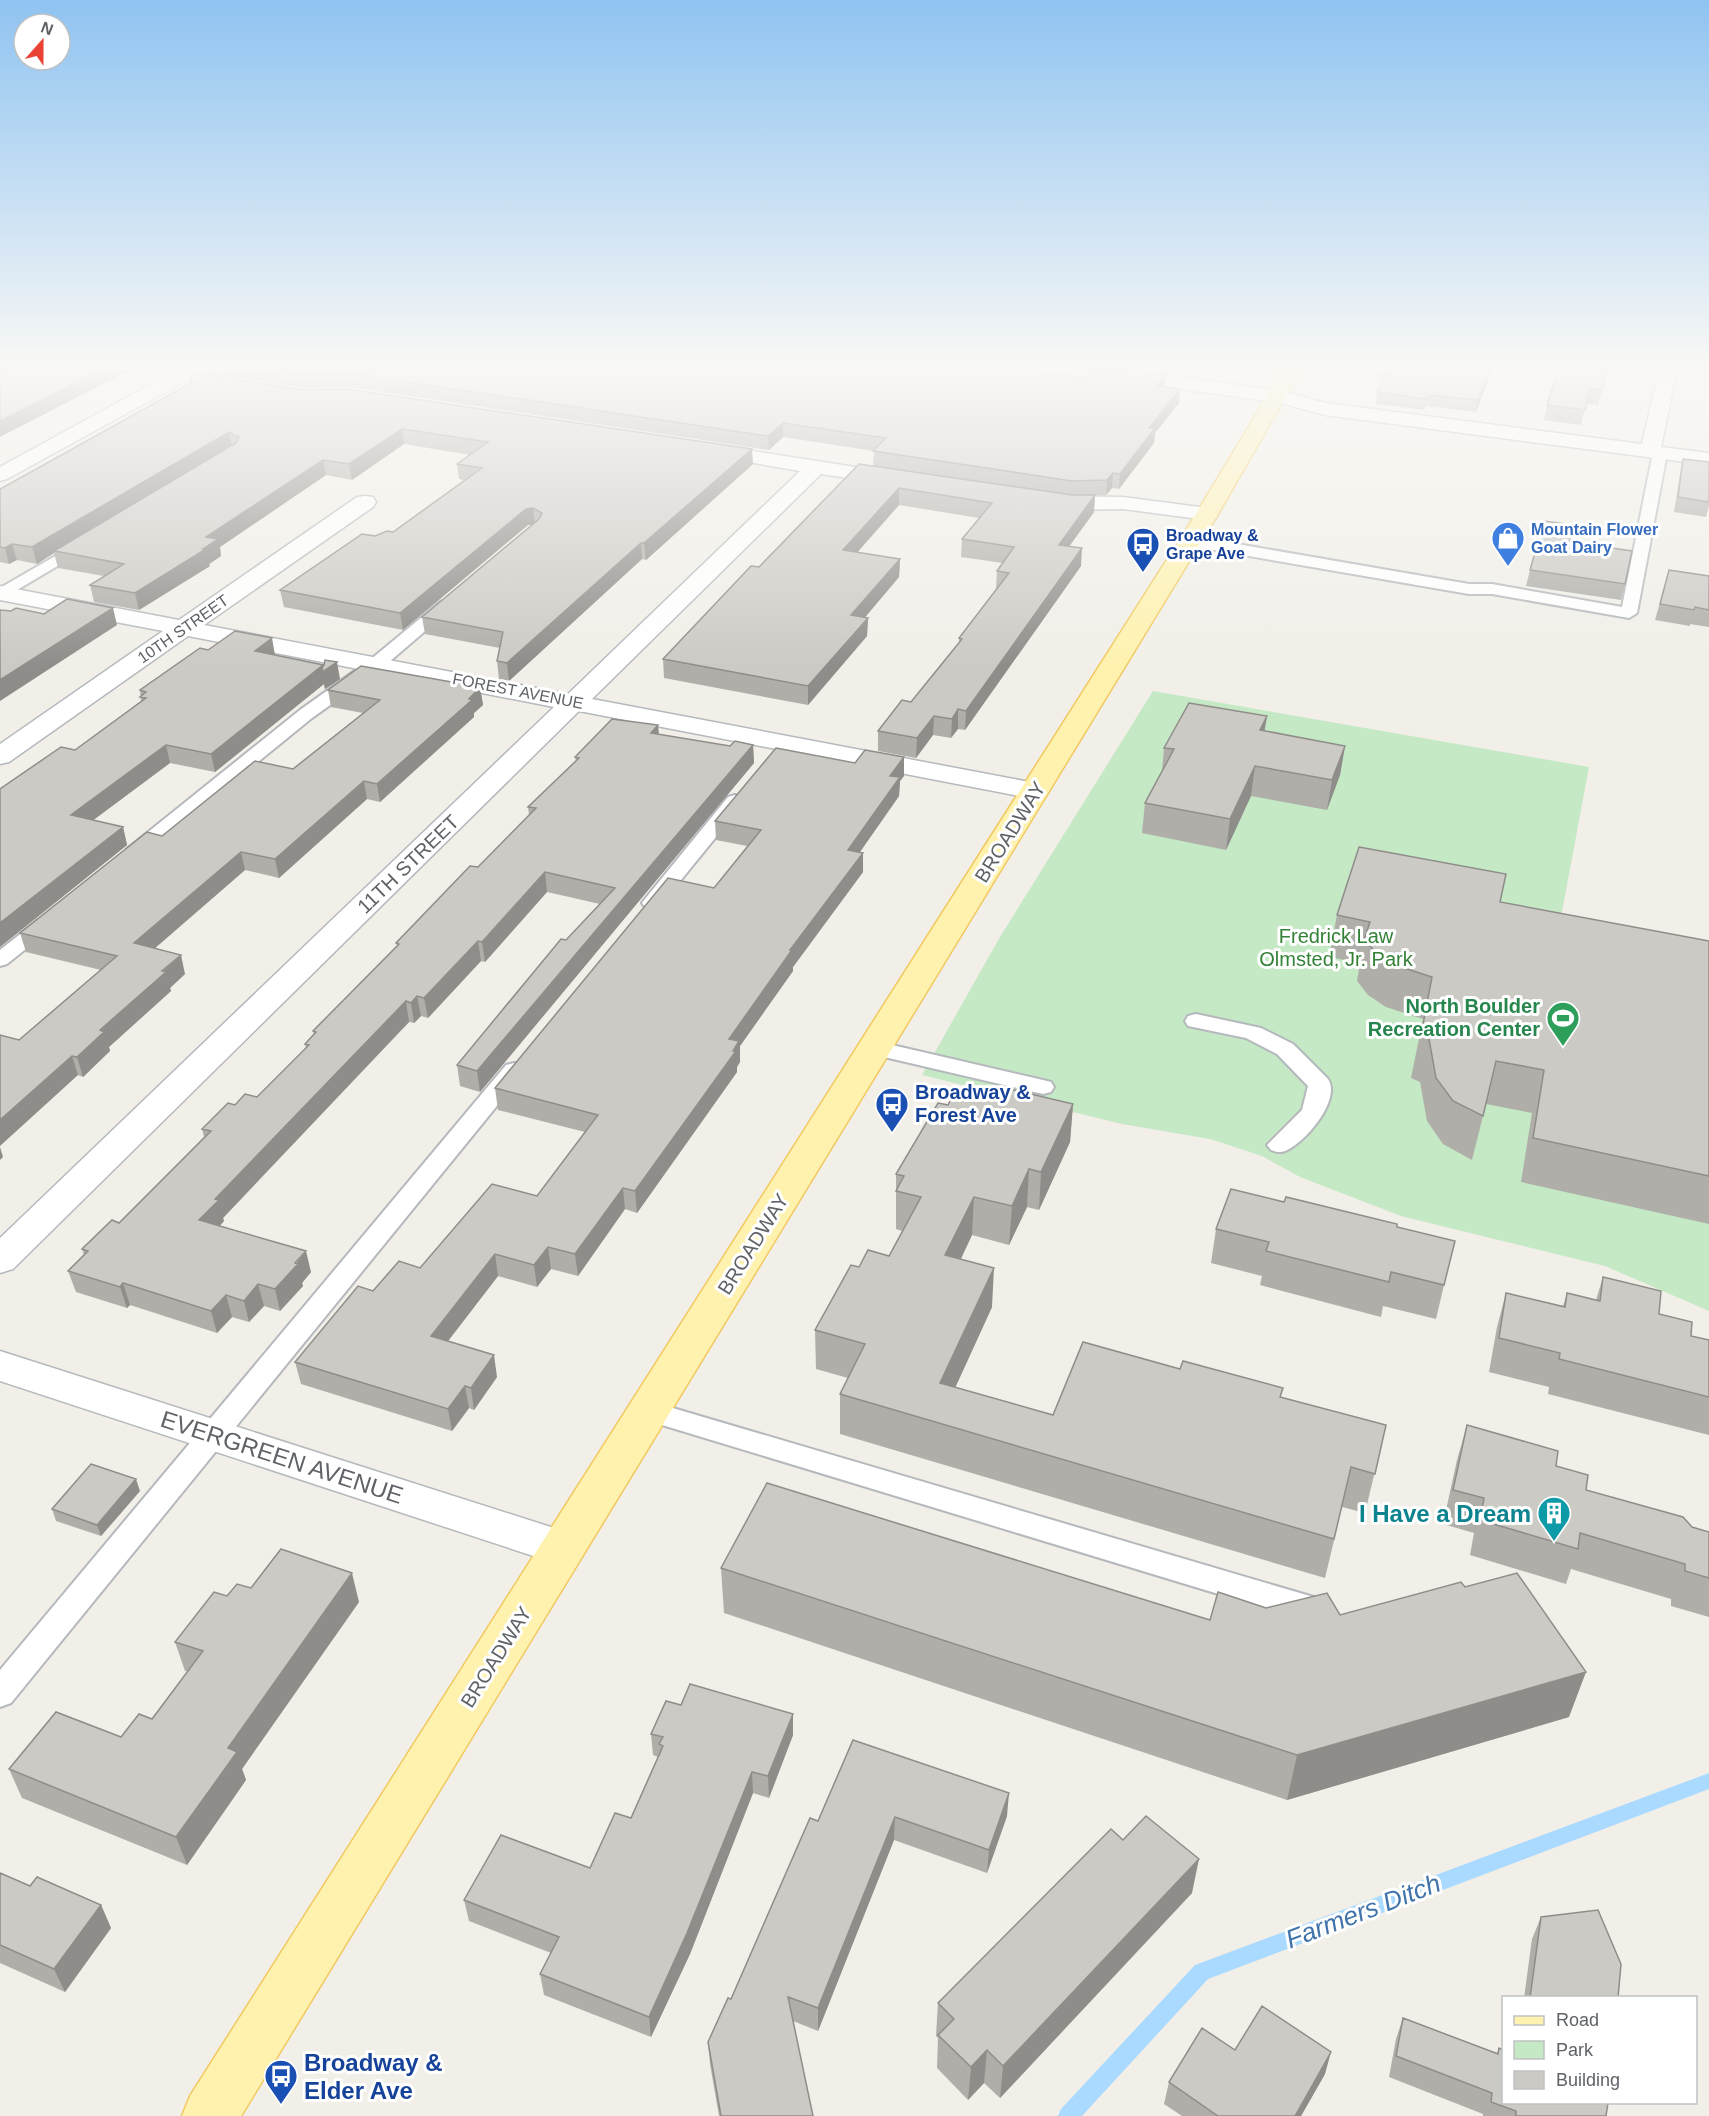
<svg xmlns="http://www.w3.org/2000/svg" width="1709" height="2116" font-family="Helvetica,sans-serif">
<rect width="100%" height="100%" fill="#f1efe8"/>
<path fill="#c5e8c5" d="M1153,691L1589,767L1558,933L1709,963V1311L1605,1266L1401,1216L1300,1177L1262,1156L1210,1139L1122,1124L922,1075L1000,937Z"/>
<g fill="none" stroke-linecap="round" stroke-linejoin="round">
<path fill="#aadaff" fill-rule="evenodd" d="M1709,1773V1789L1208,1979L1082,2116H1058L1061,2109L1195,1965Z"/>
<defs>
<path id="lane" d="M1660,449L1667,453L1637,613L1629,618L1492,594H1469L1191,546L1183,541L1191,536L1469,584H1492L1622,607L1653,453Z
M83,540L91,545L88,548L0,600V588Z
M446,600L454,605L452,608L382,668L312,718L141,857H127L124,853L127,849L300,710L370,660L440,602Z
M735,795L742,797L744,801L742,805L659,907H645L642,903L645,899L728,797Z
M45,918L52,920L55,924L52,928L7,964L0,966V950L38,920Z
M1196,1014L1261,1028L1293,1044L1328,1079C1342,1100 1304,1144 1285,1151C1279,1153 1276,1152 1271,1150L1267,1145L1302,1110L1308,1086L1277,1054L1246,1038L1188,1026L1185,1021L1188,1016Z
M875,1041L1043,1080L1051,1082L1054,1087L1051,1092L1043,1094L867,1053L864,1048L867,1043Z
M514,1063L522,1065L525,1070L522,1075L11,1703L0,1707V1670L506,1065Z
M649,1401L1317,1598L1328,1602L1332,1611L1328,1620L1317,1624L639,1418L635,1411L639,1404Z"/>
<path id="street" d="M1659,370H1677L1661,447L1709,453V465L1325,415L1269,400L1266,396L1269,392L1276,390L1326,403L1642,444Z
M708,444L894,473L901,475L904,479L901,483L894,485L821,474L592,699L1035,783L1045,785L1049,791L1045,797L1035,799L579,711L13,1269L0,1273V1238L554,707L188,636L9,762L0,764V744L163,631L0,600V586L179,620L357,497L365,496L373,497L376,502L373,507L204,625L568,694L800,471L701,454L698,450L701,446Z
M1052,496L1123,497L1207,508L1215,509L1218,514L1215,519L1207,520L1123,509L1071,510L1044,507L1041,502L1044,497Z
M0,1351L579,1536L586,1548L579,1560L564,1566L0,1381Z"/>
<path id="secondary" d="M177,370H200L198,374L7,479L0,481V467Z
M1073,370H1126L1276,390L1283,392L1286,396L1283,400L1276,402L1082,376L1075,374Z"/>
<path id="primary" d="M1283,370H1301L1218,514L241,2116H182L190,2096L1196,514Z"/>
</defs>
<use href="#lane" stroke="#b5b8bc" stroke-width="4"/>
<use href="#street" stroke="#b5b8bc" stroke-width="3"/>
<use href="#secondary" stroke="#b6babf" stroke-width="3"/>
<use href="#primary" stroke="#f2c960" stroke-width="3"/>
<use href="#lane" fill="#fff" fill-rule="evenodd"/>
<use href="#street" fill="#fff" fill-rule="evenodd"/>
<use href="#secondary" fill="#fff" fill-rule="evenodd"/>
<use href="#primary" fill="#fff2af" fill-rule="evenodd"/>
</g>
<path fill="#afaea9" d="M203,370H1025L1084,378L1166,375L1164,387L1179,403L1155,433L1154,443L1119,489L1112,488L1106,495H1095L1094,512L1069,546L1081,566L965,730L958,729L951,738L933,735L916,758L878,751V731L911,702L959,643V638L996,589L997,571L1003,563L961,557L962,539L979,518L899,505L857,553L900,559L899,577L865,617L868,618L867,636L808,705L664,678L663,659L759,567L873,466L874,451L783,437L769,450L349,387L306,388L205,373Z
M1145,370H1180L1176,374Z
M1378,370H1492L1476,412L1426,406L1424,410L1376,404L1377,392L1384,379L1377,378Z
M1607,370L1598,405L1586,404L1581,425L1544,420L1547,405Z
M188,372L753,464L646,560L642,559L509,681L499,679L497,661L500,648L425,634L422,617L532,525H528L403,630L284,607L280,590L375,536L393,532L464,480L459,479L457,464L470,455L404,444L352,480L326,475L220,547L221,556L209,564L210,566L139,610L94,602L90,585L104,576L58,568L54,553L37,564L17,560L9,564L0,562V489L190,383Z
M1683,459L1709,462V506L1706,517L1674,512L1680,474Z
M1570,542L1625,584L1621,600L1526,586L1530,570Z
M1669,570L1709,576V627L1690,624V626L1655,620Z
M208,650L275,655L340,679L325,689L324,684L215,772L170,763L93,820L123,827L127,845L0,947V789L75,750L141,701L140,690Z
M480,687L483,705L474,713V717L380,802L367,799L279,878L245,870L155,948L185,974L170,988L171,991L109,1047L110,1051L83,1077L78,1075L19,1040L101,970L26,952L20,933L162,836L293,769L363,713L331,707L328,690Z
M1267,716L1264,731L1345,746L1340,775L1327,810L1251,796L1226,850L1142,833L1145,803L1162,771L1164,748Z
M658,725L659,734L730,746L753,745L754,763L480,1092L460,1086L457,1065L566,940L600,904L547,892L485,962L481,961L428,1018L421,1016L414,1023L409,1022L223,1218L224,1221L220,1226L311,1272L302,1283L303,1286L280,1311L264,1306L249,1322L232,1317L217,1333L130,1305L127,1308L76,1292L68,1271L84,1255L82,1249L119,1223L204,1137L202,1129L235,1105L257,1097L306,1049L305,1044L314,1035L313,1031L397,946L396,943L478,867L529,815L528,807L576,761L575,757Z
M904,776L900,781L899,796L860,852L863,872L793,967V971L740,1046V1062L737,1067V1072L637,1213L625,1209L578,1276L551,1269L537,1287L498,1276L448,1341L497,1377L474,1410L469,1408L452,1431L301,1384L295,1362L373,1291L420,1268L537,1196L585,1132L498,1110L495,1088L714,888L747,846L716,840L715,821Z
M1500,902L1709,941V1224L1521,1182L1532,1113L1486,1104L1472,1160L1443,1144L1427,1121L1420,1082L1411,1078L1423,1019L1386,1007L1368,995L1357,981L1360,963L1329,957L1337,915Z
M994,1101L1073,1104L1070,1142L1039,1210L1027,1207L1009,1245L972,1235L961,1259L992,1307L955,1388L1053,1415L1281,1397L1386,1425L1365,1513L1342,1507L1325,1578L840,1434V1394L848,1378L816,1369L815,1330L859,1267L889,1256L902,1231L896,1229V1174L948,1105Z
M1284,1202L1397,1227L1444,1285L1436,1319L1383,1306L1381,1317L1260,1285L1262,1276L1211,1263L1216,1229Z
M1603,1277L1659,1314L1691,1336L1709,1340V1435L1548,1394L1549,1387L1489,1372L1497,1327L1506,1293L1563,1306L1567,1293L1596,1300Z
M1467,1425L1556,1466L1586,1490L1692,1527L1709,1532V1617L1671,1606V1599L1571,1569L1566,1584L1470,1555L1474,1533L1443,1524L1457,1460Z
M140,1491L101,1536L56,1521L52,1509Z
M721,1568L1210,1620L1266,1608L1340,1615L1465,1587L1569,1717L1287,1800L724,1613Z
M251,1588L359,1602L242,1769L246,1780L187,1865L22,1798L9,1769L121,1737L152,1719L188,1671H185L175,1642L227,1596Z
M681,1705L793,1714V1735L769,1798L753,1793L690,1954L651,2037L544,1995L540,1974L551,1953L469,1921L464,1900L590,1868L631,1818L658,1757L653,1755L651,1734Z
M853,1740L1007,1816L987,1873L894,1840L818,2031L793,2021L813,2116H719L710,2064L708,2042L731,1999L818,1821Z
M1123,1840L1192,1893L1000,2098L984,2083L968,2100L937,2068L938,2038L936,2036L938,2003Z
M0,1873L30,1886L101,1905L111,1928L65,1992L0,1963Z
M1541,1917L1618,1998H1524L1532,1939Z
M1403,2018L1497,2053L1499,2048L1606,2116H1483V2114L1389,2077L1396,2039Z
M1235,2050L1325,2074L1301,2116H1182L1164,2104L1169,2082Z"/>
<path fill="#8f8d8a" d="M101,370H130L0,437V421Z
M1490,370H1492L1476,412L1478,400Z
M1166,375L1164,389L1157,386Z
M1180,389L1179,403L1155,433L1154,443L1119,489L1120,474L1149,428Z
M783,423V437L769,450L768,436Z
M402,429L404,444L352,480L349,464Z
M229,432L232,447L54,551V553L37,564L32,547Z
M752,449L753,464L646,560L644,543Z
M323,460L326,475L220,547L221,556L209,564L210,566L139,610L135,593L206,537Z
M1113,473L1112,488L1106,495L1107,480Z
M899,488V505L843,568V550Z
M1095,495L1094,512L1058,562L1059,545Z
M533,508L535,524L528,525L403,630L400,613L526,509Z
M641,543L642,559L509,681L507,663Z
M12,544L17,560L9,564L5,548Z
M1082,548L1081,566L965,730L966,711Z
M900,559L899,577L851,634V615Z
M113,608L117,625L0,701V680Z
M868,618L867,636L808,705V686Z
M272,638L275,655L255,651Z
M337,662L340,679L325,689L324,684L215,772L211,754L323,665Z
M480,687L483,705L474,713V717L380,802L377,784Z
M958,709V729L951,738L952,719Z
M934,716L933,735L916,758L917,738Z
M1267,716L1262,746L1260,730Z
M658,725L659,744L651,733Z
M166,745L170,763L76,833L71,815Z
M753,745L754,763L480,1092L477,1071Z
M1345,746L1340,775L1327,810L1332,780Z
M904,757V776L900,781L899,796L848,869V850L890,776Z
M1255,766L1251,796L1226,850L1230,819Z
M364,781L367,799L279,878L275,859Z
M123,827L127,845L0,947V923Z
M241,852L245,870L139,962L134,943Z
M863,853V872L793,967V971L740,1046V1062L737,1067V1072L637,1213L635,1191L729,1039L790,950Z
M545,872L547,892L485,962L482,942Z
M478,941L481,961L428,1018L424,998Z
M181,955L185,974L170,988L171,991L109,1047L110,1051L83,1077L77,1057L100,1030Z
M417,996L421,1016L414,1023L411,1003Z
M406,1001L409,1022L223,1218L224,1221L205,1241L199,1220L215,1199Z
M72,1056L78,1075L0,1146V1120Z
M1073,1104L1070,1142L1039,1210L1041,1172Z
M0,1147L3,1157L0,1160Z
M1029,1169L1027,1207L1009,1245L1012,1206Z
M623,1188L625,1209L578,1276L575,1254Z
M974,1197L972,1235L944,1294L945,1255Z
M548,1247L551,1269L537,1287L534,1265Z
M306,1251L311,1272L302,1283L303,1286L280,1311L275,1289Z
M495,1254L498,1276L435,1358L431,1336Z
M994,1268L992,1307L939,1423L940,1383Z
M123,1283L130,1305L127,1308L120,1287Z
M258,1284L264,1306L249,1322L244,1301Z
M226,1295L232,1317L217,1333L211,1311Z
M494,1355L497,1377L474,1410L471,1388Z
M465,1386L469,1408L452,1431L448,1409Z
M136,1479L140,1491L101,1536L97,1525Z
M352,1573L359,1602L242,1769L246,1780L187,1865L176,1837L228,1748Z
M1586,1672L1569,1717L1287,1800L1297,1755Z
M793,1714V1735L769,1798L768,1776Z
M752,1772L753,1793L690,1954L651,2037L649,2017Z
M1009,1793L1007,1816L987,1873L989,1850Z
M895,1817L894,1840L818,2031V2008Z
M1199,1859L1192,1893L1000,2098L1003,2066Z
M101,1905L111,1928L65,1992L54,1969Z
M987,2050L984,2083L968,2100L971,2067Z
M1331,2052L1325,2074L1301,2116H1295Z"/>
<path fill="#cccac5" stroke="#8f8d8a" stroke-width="1.5" d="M0,370H101L0,421Z
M279,370H1025L1084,378L1091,370H1126L1166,375L1157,386L1180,389L1149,428H1155L1120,474L1113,473L1107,480L1072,481L873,451L886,438L783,423L768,436L347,373L304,374Z
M1389,370H1490L1478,400L1428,395L1426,399L1377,392Z
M1558,370H1607L1602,390L1590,389L1585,410L1547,405Z
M188,372L303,390L347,389L752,449L644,543H641L507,663L497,661L503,632L422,617L539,519L542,513L533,508L526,509L400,613L280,590L362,534L375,536L387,531L393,532L482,468L457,464L488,442L402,429L349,464L323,460L206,537L218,539L203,549H206L135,593L90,585L124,564L54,551L236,443L239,437L229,432L32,547L12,544L5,548L0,547V489L193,382Z
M1683,459L1709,462V502L1678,497Z
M859,464L1072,495H1095L1059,545L1082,548L991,676L966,711L958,709L952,719L934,716L917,738L878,731L902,700L911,702L962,639L959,638L1009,573L997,571L1014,547L962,539L992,503L899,488L843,550L900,559L851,615L868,618L808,686L663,659L751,566L759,567Z
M1544,521L1574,525L1570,542L1632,551L1625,584L1530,570Z
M1669,570L1709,576V610L1695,607L1694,610L1660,604Z
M67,599L113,608L0,680V610L11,611L16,608L44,614Z
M235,631L272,638L255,651L324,665L325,660L337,662L322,672L323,665L211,754L166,745L71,815L123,827L0,923V789L61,747L75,750L146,698L140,697L146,692L140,690L200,648L208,650Z
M361,666L480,687L469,699L472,700L377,784L364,781L275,859L241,852L134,943L181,955L162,971L166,972L100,1030L104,1032L77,1057L72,1056L0,1120V1035L19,1040L117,956L20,933L147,832L162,836L255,761L293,769L380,700L328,690Z
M1189,703L1267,716L1260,730L1345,746L1332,780L1255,766L1230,819L1145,803L1174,749L1164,748Z
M612,719L658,725L651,733L730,746L735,741L753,745L477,1071L457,1065L561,939L566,940L615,888L545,872L482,942L478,941L424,998L417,996L411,1003L406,1001L215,1199L219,1200L199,1220L306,1251L295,1263L298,1264L275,1289L258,1284L244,1301L226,1295L211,1311L123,1283L120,1287L68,1271L88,1251L82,1249L112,1220L119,1223L211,1131L202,1129L228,1103L235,1105L245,1094L257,1097L309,1045L305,1044L316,1032L313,1031L399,944L396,943L470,866L478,867L536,808L528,807L579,758L575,757Z
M776,748L855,763L865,750L904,757L890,776L900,777L848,850L863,853L790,950H792L729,1039L739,1041L733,1051H736L635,1191L623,1188L575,1254L548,1247L534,1265L495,1254L431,1336L494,1355L471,1388L465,1386L448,1409L295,1362L358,1286L373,1291L399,1261L420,1268L492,1184L537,1196L598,1115L495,1088L668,878L714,888L761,830L715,821Z
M1359,847L1506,874L1500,902L1709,941V1176L1533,1138L1544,1070L1496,1061L1483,1116L1453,1101L1436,1078L1429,1039L1421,1035L1432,977L1395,965L1377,953L1364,940L1370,922L1337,915Z
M1001,1087L1073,1104L1041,1172L1029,1169L1012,1206L974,1197L945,1255L994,1268L940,1383L1053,1415L1083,1342L1180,1369L1183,1361L1283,1388L1280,1397L1386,1425L1375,1474L1351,1467L1334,1539L840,1394L865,1344L815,1330L851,1265L859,1267L868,1250L889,1256L921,1197L896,1191L904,1176L896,1174L938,1103L948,1105L955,1092L994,1101Z
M1231,1189L1284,1202L1286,1197L1397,1224V1227L1455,1241L1444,1285L1391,1272L1389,1282L1266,1251L1269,1242L1216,1229Z
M1603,1277L1661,1291L1659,1314L1692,1322L1691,1336L1709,1340V1397L1559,1359L1560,1353L1499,1338L1506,1293L1565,1307L1567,1293L1600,1301Z
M1467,1425L1558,1451L1556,1466L1588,1475L1586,1490L1683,1517L1692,1527L1709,1532V1578L1685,1571V1564L1580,1533L1578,1549L1480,1520L1484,1498L1453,1490Z
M91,1464L136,1479L97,1525L52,1509Z
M767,1483L1210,1620L1218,1592L1266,1608L1327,1593L1340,1615L1461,1582L1465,1587L1517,1573L1586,1672L1297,1755L721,1568Z
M281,1549L352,1573L228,1748L237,1752L176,1837L9,1769L56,1712L121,1737L139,1714L152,1719L203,1651L175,1642L214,1592L227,1596L237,1584L251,1588Z
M690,1684L793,1714L768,1776L752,1772L687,1933L649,2017L540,1974L559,1937L464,1900L501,1835L590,1868L615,1813L631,1818L663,1746L659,1744L663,1737L651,1734L666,1701L681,1705Z
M853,1740L1009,1793L989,1850L895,1817L818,2008L788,1997L813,2116H721L708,2042L728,1998L731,1999L810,1818L818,1821Z
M1146,1816L1199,1859L1003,2066L987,2050L971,2067L938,2035L954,2019L938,2003L1111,1829L1123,1840Z
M0,1873L30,1886L37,1877L101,1905L54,1969L0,1945Z
M1598,1910L1621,1964L1618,1998H1530L1541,1917Z
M1262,2006L1331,2052L1295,2116H1218L1169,2082L1202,2028L1235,2050Z
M1403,2018L1498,2054L1499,2048L1503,2050V2103H1608L1606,2116H1516V2111L1491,2102L1492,2093L1396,2056Z"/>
<linearGradient id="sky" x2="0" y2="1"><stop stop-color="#8fc3f1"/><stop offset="0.55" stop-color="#f9f8f5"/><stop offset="1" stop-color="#f9f8f5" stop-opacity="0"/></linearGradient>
<rect width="1709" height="667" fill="url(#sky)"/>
<defs>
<symbol id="shop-pin" viewBox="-11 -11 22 30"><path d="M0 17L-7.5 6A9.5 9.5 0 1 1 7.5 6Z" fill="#3f7fe0" stroke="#fff"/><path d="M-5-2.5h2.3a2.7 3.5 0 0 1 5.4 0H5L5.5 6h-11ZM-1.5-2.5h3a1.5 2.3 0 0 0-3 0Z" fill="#fff"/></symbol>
<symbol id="bus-pin" viewBox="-11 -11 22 30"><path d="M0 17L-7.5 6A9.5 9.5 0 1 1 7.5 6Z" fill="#1a4fb4" stroke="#fff"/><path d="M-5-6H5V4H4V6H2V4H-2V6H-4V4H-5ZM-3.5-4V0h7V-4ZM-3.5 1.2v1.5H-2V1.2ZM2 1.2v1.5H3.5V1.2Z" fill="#fff"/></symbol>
<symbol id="stadium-pin" viewBox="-11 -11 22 30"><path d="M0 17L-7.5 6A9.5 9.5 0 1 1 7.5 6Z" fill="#2e9e5b" stroke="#fff"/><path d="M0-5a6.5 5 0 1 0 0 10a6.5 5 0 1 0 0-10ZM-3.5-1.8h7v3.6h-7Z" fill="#fff"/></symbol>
<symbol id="building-pin" viewBox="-11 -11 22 30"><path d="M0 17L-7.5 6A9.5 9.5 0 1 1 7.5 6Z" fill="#0f9aa8" stroke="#fff"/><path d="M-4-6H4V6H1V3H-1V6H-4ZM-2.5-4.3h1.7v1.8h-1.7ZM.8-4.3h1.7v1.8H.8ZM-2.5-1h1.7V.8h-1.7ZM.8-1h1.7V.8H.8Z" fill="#fff"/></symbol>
</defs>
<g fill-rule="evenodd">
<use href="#shop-pin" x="1489" y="519" width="38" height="52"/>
<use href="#bus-pin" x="1124" y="525" width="38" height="52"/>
<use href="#stadium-pin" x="1544" y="999" width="38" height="52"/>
<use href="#bus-pin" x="873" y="1085" width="38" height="52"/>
<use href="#building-pin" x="1535" y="1494" width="38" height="52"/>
<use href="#bus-pin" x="262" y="2057" width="38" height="52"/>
</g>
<g text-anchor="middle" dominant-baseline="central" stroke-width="6" stroke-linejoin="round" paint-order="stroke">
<g font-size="16" font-weight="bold" fill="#366cbe" stroke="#fff" text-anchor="start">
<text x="1531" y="529">Mountain Flower<tspan x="1531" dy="18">Goat Dairy</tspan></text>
</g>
<g font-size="16" font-weight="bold" fill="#164399" stroke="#fff" text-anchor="start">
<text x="1166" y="535">Broadway &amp;<tspan x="1166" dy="18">Grape Ave</tspan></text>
</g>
<g font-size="16" fill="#5f6368" stroke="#fff">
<text transform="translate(183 629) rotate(-35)">10TH STREET</text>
<text transform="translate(518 691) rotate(11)">FOREST AVENUE</text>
</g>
<g font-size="20" fill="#5f6368" stroke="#fff">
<text transform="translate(1010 832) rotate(-58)">BROADWAY</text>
<text transform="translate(408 864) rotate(-44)">11TH STREET</text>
<text transform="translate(753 1244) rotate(-58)">BROADWAY</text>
<text transform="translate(496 1657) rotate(-58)">BROADWAY</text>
</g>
<g font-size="20" fill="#348238" stroke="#fff">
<text x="1336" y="936">Fredrick Law<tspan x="1336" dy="23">Olmsted, Jr. Park</tspan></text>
</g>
<g font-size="20" font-weight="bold" fill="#27864d" stroke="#fff" text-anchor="end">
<text x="1540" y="1006">North Boulder<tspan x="1540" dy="23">Recreation Center</tspan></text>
</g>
<g font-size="20" font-weight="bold" fill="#164399" stroke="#fff" text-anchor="start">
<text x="915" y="1092">Broadway &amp;<tspan x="915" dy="23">Forest Ave</tspan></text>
</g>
<g font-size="24" fill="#5f6368" stroke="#fff">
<text transform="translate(282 1457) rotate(18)">EVERGREEN AVENUE</text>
</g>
<g font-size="24" font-weight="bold" fill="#0d838f" stroke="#fff" text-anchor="end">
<text x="1531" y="1513">I Have a Dream</text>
</g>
<g font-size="24" font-weight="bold" fill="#164399" stroke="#fff" text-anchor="start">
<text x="304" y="2062">Broadway &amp;<tspan x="304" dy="28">Elder Ave</tspan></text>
</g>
<g font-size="26" font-style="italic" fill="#4174aa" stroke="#fff">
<text transform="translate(1363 1911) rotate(-21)">Farmers Ditch</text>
</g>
</g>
<rect x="1502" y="1996" width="195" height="108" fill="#ffffff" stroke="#bfc1c3" stroke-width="1.5"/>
<rect x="1514" y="2016" width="30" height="9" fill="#fff2af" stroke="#bfc1c3" stroke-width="1.5"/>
<text x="1556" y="2026" font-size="18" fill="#5f6368">Road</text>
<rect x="1514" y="2041" width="30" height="18" fill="#c5e8c5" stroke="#bfc1c3" stroke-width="1.5"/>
<text x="1556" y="2056" font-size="18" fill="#5f6368">Park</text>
<rect x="1514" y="2071" width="30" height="18" fill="#cccac5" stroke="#bfc1c3" stroke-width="1.5"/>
<text x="1556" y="2086" font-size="18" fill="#5f6368">Building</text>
<g transform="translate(42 42) rotate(21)"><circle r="28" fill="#ffffff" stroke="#bfc1c3" stroke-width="1.5"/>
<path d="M0-4.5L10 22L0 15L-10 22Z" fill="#ea4335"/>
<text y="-9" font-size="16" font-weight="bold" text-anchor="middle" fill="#5f6368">N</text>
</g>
</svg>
